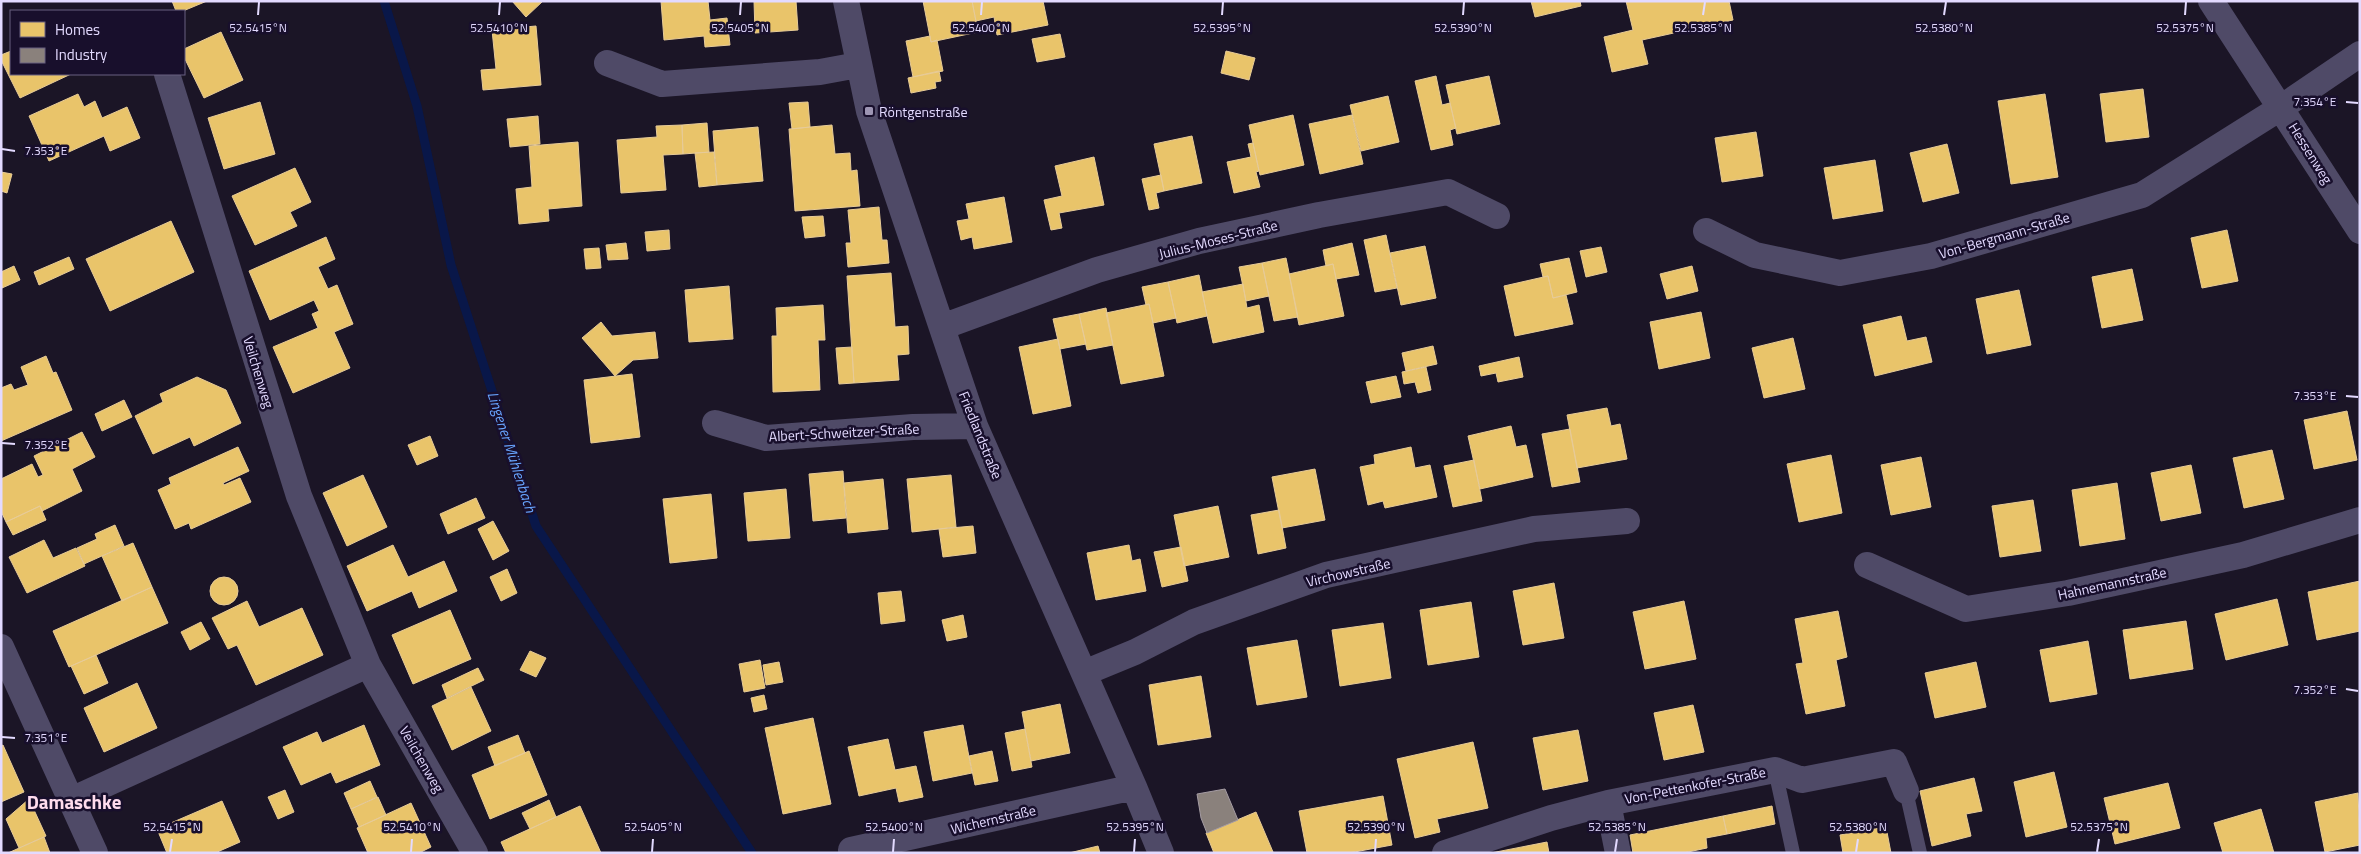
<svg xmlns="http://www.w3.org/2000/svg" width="2361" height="854" font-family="'Titillium Web',sans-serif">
<rect width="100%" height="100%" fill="#1b1526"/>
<path fill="#e9c46a" stroke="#e7cb97" d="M172,1H207L183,11H176Z
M512,1H543L526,17Z
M661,1H708L710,20L727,18L730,45L705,47L704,36L664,40Z
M754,1H796L798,30L755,33Z
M923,1H972L978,32L931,42Z
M972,1H1043L1048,25L997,35L994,17L976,21Z
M1531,1H1580L1581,6L1535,17Z
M1626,1H1729L1733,20L1642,40L1648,64L1612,72L1604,37L1633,30Z
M536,26L541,85L483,90L481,70L496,69L492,30Z
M221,32L243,80L204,98L184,57V49Z
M1060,34L1065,57L1037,62L1032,39Z
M930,36L931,42L937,40L943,71L913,77L906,41Z
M11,51V74H71L20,98L1,60V55Z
M1226,51L1255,58L1249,80L1221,73Z
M939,71L941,81L935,82L936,88L911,93L908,78Z
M1436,76L1442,105L1450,103L1456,128L1450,130L1453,145L1431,150L1415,81Z
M1489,76L1500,124L1457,134L1446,85Z
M2143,89L2149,137L2106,142L2100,94Z
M78,94L84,107L95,101L102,118L127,107L140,138L110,151L104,136L49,161L29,116Z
M2045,94L2058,177L2011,184L1998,101Z
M1388,96L1399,142L1361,151L1350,105Z
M260,102L275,154L224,169L208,118Z
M808,102L810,127L792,129L789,103Z
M1293,115L1304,165L1260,175L1249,125Z
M1352,115L1363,164L1320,174L1309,124Z
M538,116L540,144L510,147L507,119Z
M707,123L709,152L683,154L682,125Z
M682,125L683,154L663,155L666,190L621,193L617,140L657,137L656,126Z
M832,125L835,154L850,153L851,171L857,170L860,206L795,211L789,129Z
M758,127L763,181L717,185L713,131Z
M1756,132L1763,176L1722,182L1715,138Z
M1192,136L1202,183L1164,191L1154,144Z
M578,142L582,206L548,209L549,221L519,224L516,189L532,187L529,146Z
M1253,143L1259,171L1256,172L1260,187L1234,193L1227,162L1251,157L1248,144Z
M1947,144L1959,193L1923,202L1910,153Z
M714,152L717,185L699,187L695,153Z
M1094,157L1104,205L1059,213L1062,228L1051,230L1044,200L1062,196L1055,166Z
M1875,160L1883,211L1833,219L1824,168Z
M295,168L311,202L290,212L297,226L255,245L232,196Z
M1,172L12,174L7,193L1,191Z
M1161,175L1164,191L1156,193L1159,208L1149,210L1142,179Z
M1004,197L1012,242L974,249L972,237L961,240L957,221L969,219L966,204Z
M879,207L882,240H887L889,263L848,267L846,243H851L848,210Z
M823,216L825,236L805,238L802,217Z
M171,221L194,272L110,311L86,259Z
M669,230L670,249L647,251L645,232Z
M2227,230L2238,281L2202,288L2191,238Z
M1386,235L1397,288L1375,292L1364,240Z
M326,237L335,259L318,267L328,289L337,285L353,324L334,332L350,368L293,393L273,347L318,328L312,314L319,311L314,300L270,320L249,271Z
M626,243L628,259L608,260L606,245Z
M1352,243L1359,275L1336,279L1333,264L1326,266L1323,250Z
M1425,246L1436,298L1401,305L1390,253Z
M1601,247L1607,272L1586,277L1580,251Z
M599,248L601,268L586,269L584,249Z
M69,257L74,269L39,285L34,272Z
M1286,258L1298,317L1274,321L1262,263Z
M1569,258L1577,292L1553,298L1548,276L1543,277L1540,264Z
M1262,263L1269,296L1246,301L1239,267Z
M1333,264L1344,316L1299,325L1289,274Z
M14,266L20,280L2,288L1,272Z
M1692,266L1698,291L1667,299L1660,274Z
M2132,269L2143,320L2102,328L2092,277Z
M891,273L895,327L908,326L909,354L897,355L899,380L854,383L847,276Z
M1199,275L1207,316L1177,323L1168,282Z
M1548,276L1553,298L1566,295L1573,324L1515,336L1504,286Z
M1168,282L1176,318L1153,323L1149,304L1146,305L1142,287Z
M1243,284L1247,308L1259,305L1264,332L1213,343L1202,292Z
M729,286L733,339L689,342L685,290Z
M2019,290L2031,345L1987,354L1976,299Z
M1149,304L1164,376L1121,384L1106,313Z
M823,305L825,340H818L820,390L773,392L772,336H777L776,308Z
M1106,308L1113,345L1087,350L1079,314Z
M1701,312L1710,358L1659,369L1650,322Z
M1079,314L1086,344L1060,349L1053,319Z
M1901,316L1907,341L1926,337L1932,362L1875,376L1863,325Z
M601,322L612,336L655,332L658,358L633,360L615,376L582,338Z
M1793,338L1805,389L1764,398L1752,348Z
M1058,339L1071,406L1033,414L1019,347Z
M1433,346L1437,364L1406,371L1402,353Z
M852,347L854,383L839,384L836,348Z
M46,356L53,373L56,372L72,410L1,441V388L11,384L14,390L28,385L21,367Z
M1519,357L1523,377L1498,382L1496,373L1481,376L1479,366Z
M1426,367L1431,390L1418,393L1415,382L1404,384L1402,372Z
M632,374L640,437L591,443L584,380Z
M1396,376L1401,397L1371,403L1366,382Z
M197,377L226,390L241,423L194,446L190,437L153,454L135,416L163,402L160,394Z
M124,400L132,417L102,431L95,414Z
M1607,408L1611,426L1620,424L1627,459L1577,468L1567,415Z
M2347,411L2357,460L2314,469L2304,420Z
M1511,426L1516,447L1526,445L1533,477L1480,489L1468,436Z
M1570,429L1580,482L1552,487L1542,434Z
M82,432L95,457L72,469L82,491L42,511L40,506L6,522L1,511V479L32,464L38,477L43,475L34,456Z
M430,436L438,456L417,465L408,445Z
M238,447L249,471L223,483L224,485L240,478L251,502L191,529L189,523L175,529L158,490L171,484L169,478Z
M1411,447L1415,468L1430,465L1437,497L1385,508L1383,501L1368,505L1360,467L1375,464L1374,455Z
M2272,450L2284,499L2244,508L2233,458Z
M1831,455L1842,513L1799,522L1787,464Z
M1921,457L1931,507L1891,515L1881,465Z
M1474,460L1482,501L1453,507L1444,466Z
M2191,465L2201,513L2161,521L2151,473Z
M1315,469L1325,520L1282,528L1272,477Z
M843,471L846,518L813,521L809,474Z
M363,475L387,527L347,546L323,493Z
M951,475L956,527L912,532L907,479Z
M883,479L888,529L848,533L844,483Z
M2117,483L2125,539L2080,546L2072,490Z
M786,489L790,538L748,541L744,493Z
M711,494L717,558L670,563L663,499Z
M476,498L485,518L448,534L440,514Z
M2033,500L2041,551L2000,557L1992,506Z
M40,506L46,520L13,535L6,522Z
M1218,506L1229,557L1184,566L1174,515Z
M1279,510L1286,548L1258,554L1251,515Z
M493,521L509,551L493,560L478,529Z
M115,525L124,546L84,564L77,548L97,539L95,534Z
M973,526L976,553L943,557L939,529Z
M44,540L53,558L76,548L85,566L27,593L9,557Z
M133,543L152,587L122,601L102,556Z
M393,545L408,577L444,561L457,591L419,608L412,591L367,611L347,566Z
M1129,545L1132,561L1140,559L1146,591L1096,600L1087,553Z
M1181,547L1188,581L1162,587L1154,552Z
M507,569L517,593L501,601L490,577Z
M210 591a14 14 0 1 1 28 0a14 14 0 1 1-28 0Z
M2360,581V631L2317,640L2308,592Z
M1554,583L1564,638L1523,645L1513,591Z
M152,587L168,623L69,667L53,631Z
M901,591L905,621L881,624L878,593Z
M2277,599L2288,645L2226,660L2215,614Z
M247,601L259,627L302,608L323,655L256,685L237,645L228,649L212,618Z
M1684,601L1696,659L1645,669L1633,612Z
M1471,602L1479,657L1428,665L1420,610Z
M450,610L471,659L413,684L392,635Z
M1838,611L1847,657L1836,660L1845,706L1806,714L1796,664L1803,663L1795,619Z
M963,615L967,637L947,641L942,620Z
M2186,621L2193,669L2130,679L2123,630Z
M201,622L210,639L190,650L181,632Z
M1383,623L1391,678L1340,686L1332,630Z
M1297,640L1307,697L1257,705L1247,648Z
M2088,641L2097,694L2050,702L2040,650Z
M530,651L546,658L536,677L520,670Z
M96,655L108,683L84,694L71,666Z
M760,660L765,688L744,692L739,664Z
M779,662L783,682L766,685L763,665Z
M1976,662L1986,707L1935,718L1925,673Z
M478,668L484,680L447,698L442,685Z
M1201,676L1211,737L1158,745L1149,685Z
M137,683L157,728L104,752L84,708Z
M471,687L491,731L452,750L432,706Z
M764,695L767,709L754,712L751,698Z
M1060,704L1070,753L1031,761L1022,712Z
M1693,705L1704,752L1664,760L1654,713Z
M813,718L831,804L783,814L765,728Z
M364,725L380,765L336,783L331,772L301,785L283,747L317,732L322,743Z
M963,725L972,773L933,781L924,732Z
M1025,729L1032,767L1012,771L1005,733Z
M1578,730L1588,781L1543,790L1533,738Z
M518,735L525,753L495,766L488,747Z
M888,739L895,770L916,766L923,797L899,802L896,788L859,796L848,747Z
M1473,742L1488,808L1437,819L1440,832L1415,838L1397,759Z
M3,745L24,792L1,802V746Z
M529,751L547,795L490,819L472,775Z
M992,751L998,781L975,785L969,756Z
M2054,772L2067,827L2026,837L2014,782Z
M1974,778L1982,811L1966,814L1971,836L1932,846L1920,791Z
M370,781L377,797L351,809L344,793Z
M2168,783L2180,828L2115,844L2104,798Z
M285,790L294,812L278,819L268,797Z
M2358,793L2360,845L2325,852L2315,802Z
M1383,796L1392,845L1349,853H1307L1299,811Z
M378,797L386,815L359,827L351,809Z
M29,799L46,836L19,848L6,819Z
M549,800L556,817L530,829L522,813Z
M222,801L240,842L215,853H167L157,829Z
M411,803L431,847L419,853H368L357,828Z
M580,806L601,853H506L501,842Z
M1772,806L1775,824L1727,834L1723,816Z
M2261,809L2274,853H2223L2214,823Z
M1256,812L1273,852L1214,853L1206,833Z
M1723,816L1727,834L1706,838L1707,848L1683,853H1633L1630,835Z
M1886,827L1891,853H1843L1840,835Z
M44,837L50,853H8Z
M1547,842L1549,853H1491Z
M1098,846L1100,853H1069Z"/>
<path fill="#8a817c" stroke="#a59ca3" d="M1225,789L1238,820L1207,833L1201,818L1197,794Z"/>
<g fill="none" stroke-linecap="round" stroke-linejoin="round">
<path stroke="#091749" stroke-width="9" d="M384,1L417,106L451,265L536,526L752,853"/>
<path stroke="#4f4a67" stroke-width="14" d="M1775,770L1793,853
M1906,791L1920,853"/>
<path stroke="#4f4a67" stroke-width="26" d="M846,1L869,111L975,426L1134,787L1161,853
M2211,1L2360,231
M607,63L662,84L820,72L858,65
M167,74L299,496L368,665L475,853
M1706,231L1755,255L1840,273L1931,256L2142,195L2282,107L2360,54
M942,327L1097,270L1199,241L1319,215L1448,192L1497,216
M715,423L766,438L913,427L975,426
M1867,565L1966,609L2068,593L2243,555L2360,520
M1,647L95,853
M1084,673L1135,652L1194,622L1326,575L1534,529L1627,521
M71,800L368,665
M1608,803L1618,853
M851,850L1134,787
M1445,853L1551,818L1608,803L1775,770L1802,780L1894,762L1906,791"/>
</g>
<path fill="none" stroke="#e3daff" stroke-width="2" d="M258,15L259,2M499,15L500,2M740,15L741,2M981,15L982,2M1222,15L1223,2M1463,15L1464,2M1703,15L1705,2M1944,15L1946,2M2185,15L2186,2M2346,102L2358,103M2,149L15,151M2346,396L2358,397M2,443L15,444M2346,689L2358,691M2,737L15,738M170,852L172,839M411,852L412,839M652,852L653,839M893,852L894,839M1134,852L1135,839M1375,852L1376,839M1615,852L1617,839M1856,852L1858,839M2097,852L2099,839"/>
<rect fill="#9d95b3" stroke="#180f2c" stroke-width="2" x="864" y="106" width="10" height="10" rx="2.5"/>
<g text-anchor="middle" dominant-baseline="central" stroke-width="5" stroke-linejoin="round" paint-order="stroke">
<g font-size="14" fill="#e3daff" stroke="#180f2c" text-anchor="start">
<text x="879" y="111">Röntgenstraße</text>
</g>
<g font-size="14" fill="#e3daff" stroke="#180f2c">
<text transform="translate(2311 153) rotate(58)">Hessenweg</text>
<text transform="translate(2004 235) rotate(-16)">Von-Bergmann-Straße</text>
<text transform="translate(1218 239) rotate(-14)">Julius-Moses-Straße</text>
<text transform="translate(259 372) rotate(73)">Veilchenweg</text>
<text transform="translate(844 432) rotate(-3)">Albert-Schweitzer-Straße</text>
<text transform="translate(981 435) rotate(68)">Friedlandstraße</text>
<text transform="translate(1348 572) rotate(-13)">Virchowstraße</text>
<text transform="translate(2112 583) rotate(-12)">Hahnemannstraße</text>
<text transform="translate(422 759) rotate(60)">Veilchenweg</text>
<text transform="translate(1695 785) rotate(-11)">Von-Pettenkofer-Straße</text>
<text transform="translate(993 819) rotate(-13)">Wichernstraße</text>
</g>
<g font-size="15" font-style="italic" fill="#68a5ff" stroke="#180f2c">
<text transform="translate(512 452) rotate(72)">Lingener Mühlenbach</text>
</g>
<g font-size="19" font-weight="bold" fill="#ffdced" stroke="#180f2c">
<text x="74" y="801">Damaschke</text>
</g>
</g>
<g font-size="12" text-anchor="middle" fill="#e3daff" stroke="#180f2c" stroke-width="5" stroke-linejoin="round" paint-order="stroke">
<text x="258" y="32">52.5415°N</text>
<text x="499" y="32">52.5410°N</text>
<text x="740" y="32">52.5405°N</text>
<text x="981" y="32">52.5400°N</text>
<text x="1222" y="32">52.5395°N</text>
<text x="1463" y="32">52.5390°N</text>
<text x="1703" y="32">52.5385°N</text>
<text x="1944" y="32">52.5380°N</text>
<text x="2185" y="32">52.5375°N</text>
<text x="2315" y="106">7.354°E</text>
<text x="46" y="155">7.353°E</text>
<text x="2315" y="400">7.353°E</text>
<text x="46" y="449">7.352°E</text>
<text x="2315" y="694">7.352°E</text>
<text x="46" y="742">7.351°E</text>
<text x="172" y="831">52.5415°N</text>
<text x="412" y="831">52.5410°N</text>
<text x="653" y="831">52.5405°N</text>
<text x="894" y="831">52.5400°N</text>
<text x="1135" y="831">52.5395°N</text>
<text x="1376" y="831">52.5390°N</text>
<text x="1617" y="831">52.5385°N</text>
<text x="1858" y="831">52.5380°N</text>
<text x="2099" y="831">52.5375°N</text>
</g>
<rect width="2361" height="854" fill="none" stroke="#e3daff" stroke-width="5"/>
<rect x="10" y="10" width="175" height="65" fill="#180f2c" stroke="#696080"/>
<rect x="20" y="22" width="25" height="15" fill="#e9c46a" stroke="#696080"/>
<text x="55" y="35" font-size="15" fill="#e3daff">Homes</text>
<rect x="20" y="48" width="25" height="15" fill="#8a817c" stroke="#696080"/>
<text x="55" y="60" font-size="15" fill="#e3daff">Industry</text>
</svg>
